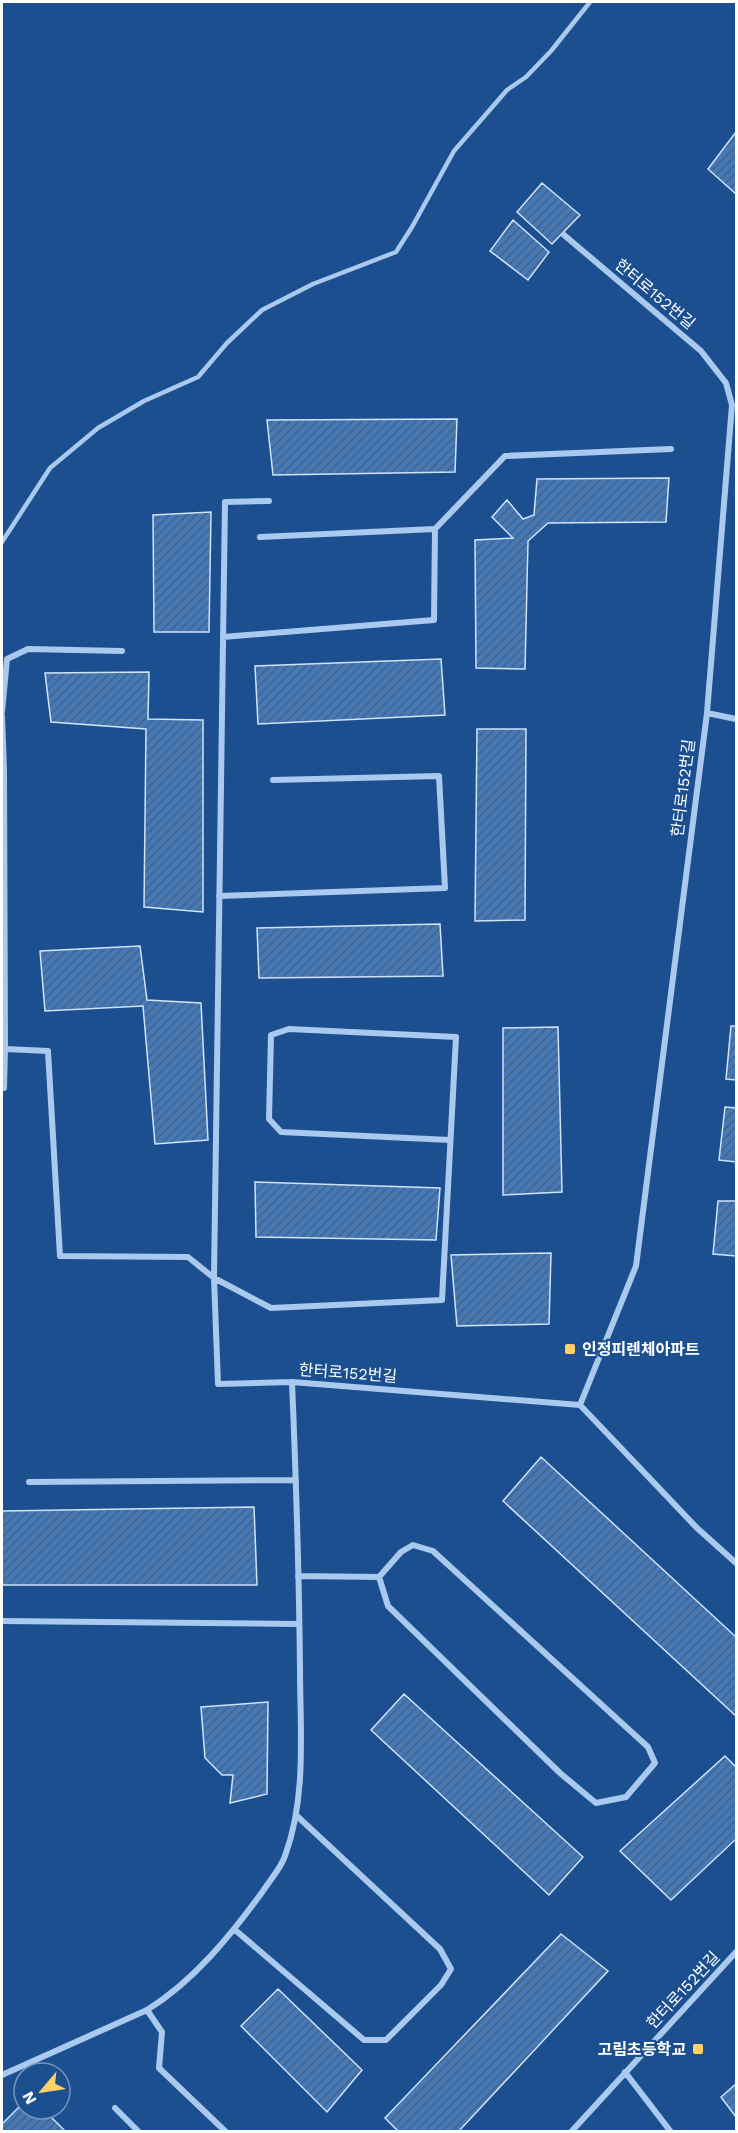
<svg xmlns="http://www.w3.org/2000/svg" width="738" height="2133" font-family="'Work Sans','Noto Sans KR',sans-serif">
<defs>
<pattern id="building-hatch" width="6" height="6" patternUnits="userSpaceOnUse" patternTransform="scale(1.5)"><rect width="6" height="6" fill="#4478b7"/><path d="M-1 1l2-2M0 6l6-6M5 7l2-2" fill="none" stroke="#486282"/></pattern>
</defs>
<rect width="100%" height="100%" fill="#1b4f8f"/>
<path fill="url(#building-hatch)" stroke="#cfe3fa" stroke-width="1.5" d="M736,132V194L708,169Z
M542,183L580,215L552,244L517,212Z
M513,220L549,252L528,280L490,251Z
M457,419L455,472L273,475L267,420Z
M669,478L666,522L548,523L528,541L525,669L476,668L475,540L513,538L492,517L507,500L523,519L534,515L537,479Z
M211,512L209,632H154L153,515Z
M441,659L445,715L258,724L255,666Z
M149,672L148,719L203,720V912L144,907L146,729L51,722L45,673Z
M477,729H526L525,920L475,921Z
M440,924L443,976L259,978L257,928Z
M140,946L147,1000L201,1003L208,1140L155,1144L143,1006L45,1011L40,951Z
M731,1026H736V1080L726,1079Z
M558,1027L562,1192L503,1195V1028Z
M725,1107L736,1108V1162L719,1160Z
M255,1182L440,1188L436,1240L256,1237Z
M718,1201H736V1256L713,1254Z
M551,1253L549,1324L457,1326L451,1255Z
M541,1457L736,1637V1716L503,1501Z
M254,1507L257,1585H2V1511Z
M404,1694L583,1857L549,1895L371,1730Z
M268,1702L267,1794L230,1803L233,1775H222L205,1758L201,1707Z
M725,1756L736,1767V1839L671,1900L620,1851Z
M561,1934L608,1971L458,2132H399L385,2118Z
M278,1989L362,2070L327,2112L241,2026Z
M736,2084V2117L721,2097Z
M24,2102V2109H43L66,2132H2V2124Z"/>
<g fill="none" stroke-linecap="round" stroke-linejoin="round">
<path stroke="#a9c9ee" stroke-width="4.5" d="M2,542L50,468L98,428L144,401L198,377L227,343L262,310L313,284L396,252L412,227L454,151L507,90L526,77L551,51L590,2"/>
<path stroke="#a9c9ee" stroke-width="6" d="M564,235L701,351L726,383L732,405L707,713L636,1266L580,1405
M269,501L225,502L214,1278L218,1384L292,1382L580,1405L697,1528L736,1563
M435,529L505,456L671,449
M223,637L434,620L435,529L260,537
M2,712L7,659L28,649L122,651
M707,713L736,719
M2,716L4,770L5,1049
M219,896L445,888L439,776L273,780
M4,1088L5,1049L48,1051L60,1256L188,1257L214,1278L271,1308L442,1300L456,1037L289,1029L271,1035L269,1119L281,1132L450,1140
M29,1482L296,1480
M298,1576L379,1577L401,1552L413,1545L433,1551L648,1747L655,1763L626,1797L596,1803L560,1773L388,1606L379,1577
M2,1621L299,1624
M234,1929L364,2040H386L441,1985L451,1969L440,1949L297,1816
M147,2010L162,2032L159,2068L226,2132
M625,2072L671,2132
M2,2075L147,2010C194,1981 231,1935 263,1891C270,1880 281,1868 285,1856C307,1796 300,1730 300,1668C299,1572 296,1477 292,1382
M115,2108L139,2132
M571,2132L736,1952"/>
</g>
<g fill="#ffd166" stroke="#1b4f8f" stroke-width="2">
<rect x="564" y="1343" width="12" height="12" rx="3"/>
<rect x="692" y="2043" width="12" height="12" rx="3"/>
</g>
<g text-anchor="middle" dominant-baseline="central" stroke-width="4.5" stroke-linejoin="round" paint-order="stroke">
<g font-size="16" fill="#fff" stroke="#1b4f8f">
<text transform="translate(655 294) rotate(40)">한터로152번길</text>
<text transform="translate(683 788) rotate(-83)">한터로152번길</text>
<text transform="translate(348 1373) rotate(4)">한터로152번길</text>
<text transform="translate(683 1990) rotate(-47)">한터로152번길</text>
</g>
<g font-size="16" font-weight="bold" fill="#fff" stroke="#1b4f8f" text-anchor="start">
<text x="582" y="1349">인정피렌체아파트</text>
<text x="686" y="2049" text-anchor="end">고림초등학교</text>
</g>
</g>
<rect width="738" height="2133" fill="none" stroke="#ffffff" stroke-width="6"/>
<g transform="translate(42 2091) rotate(241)"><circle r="28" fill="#1b4f8f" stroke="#7695bc" stroke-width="1.5"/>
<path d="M0-4.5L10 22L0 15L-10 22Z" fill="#ffd166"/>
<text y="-9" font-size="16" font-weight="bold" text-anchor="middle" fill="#ffffff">N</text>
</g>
</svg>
